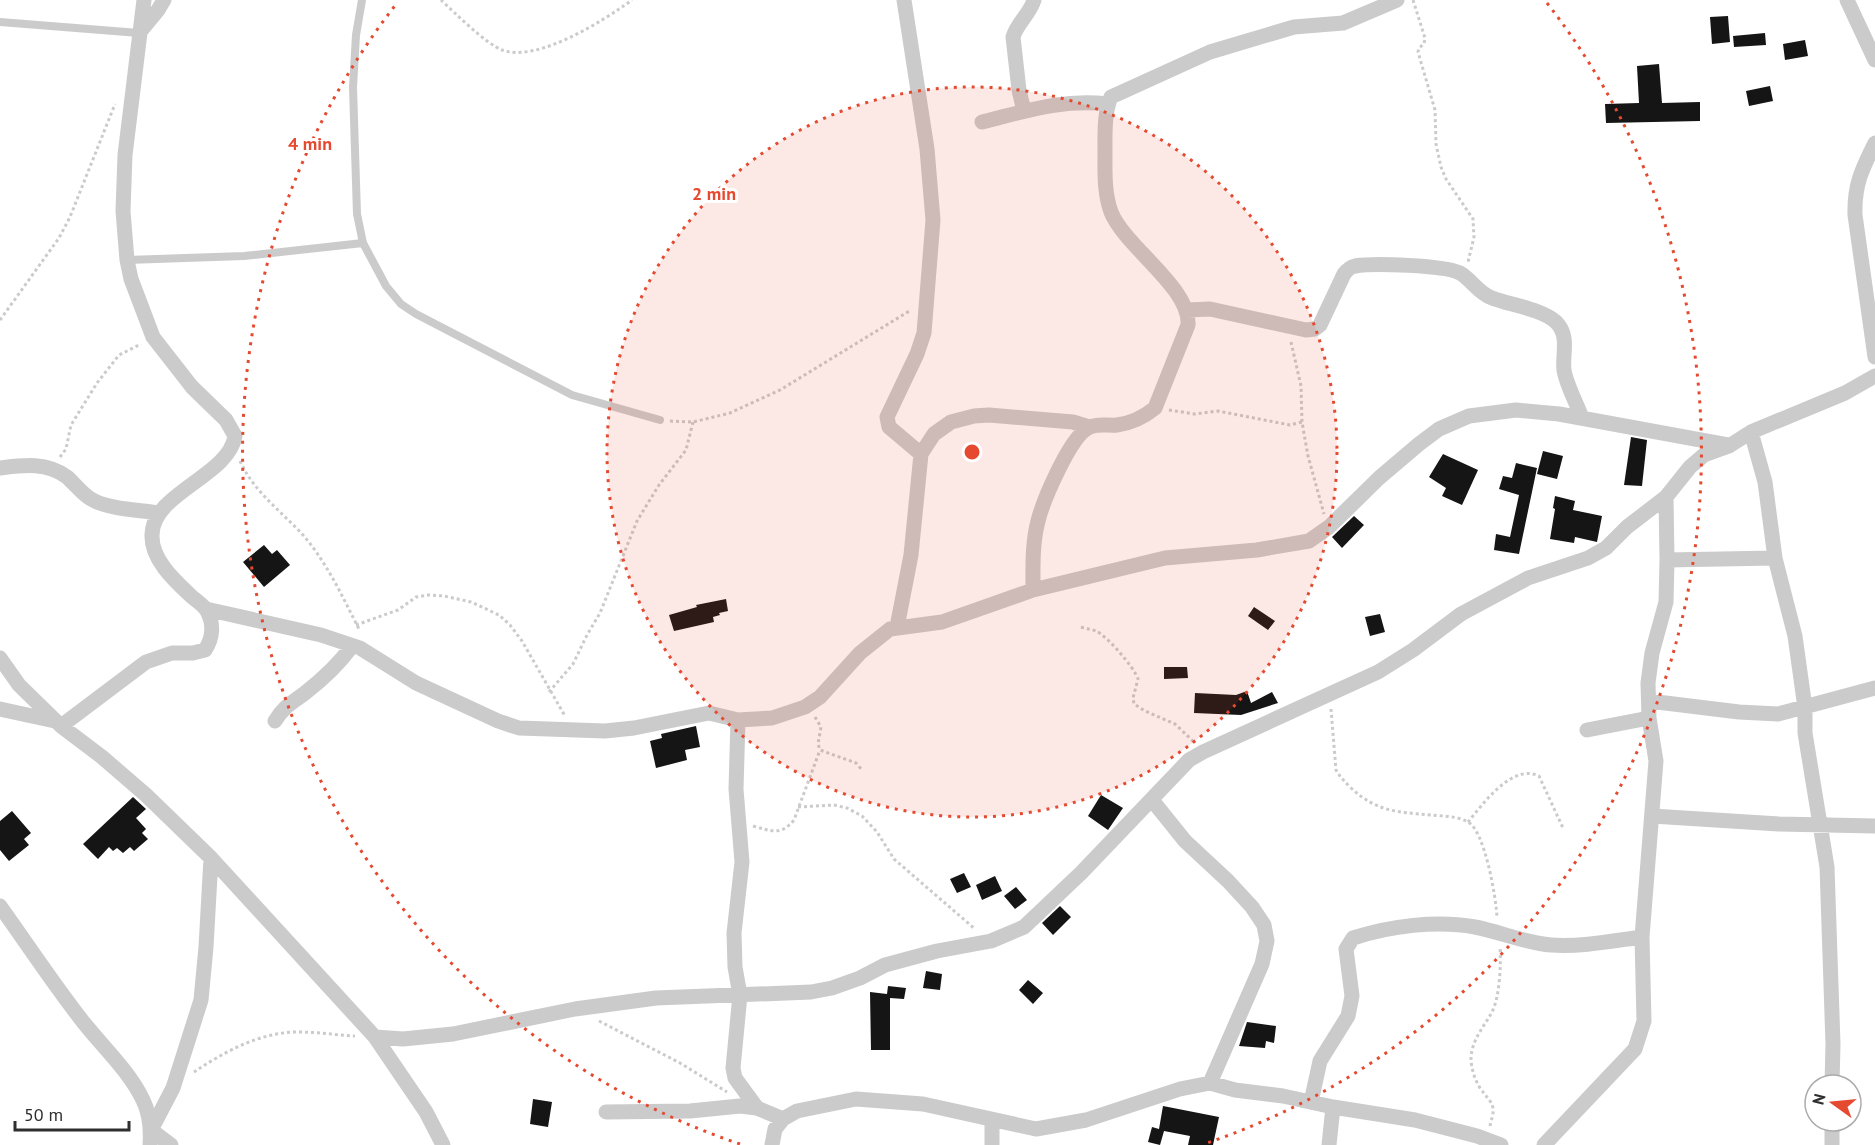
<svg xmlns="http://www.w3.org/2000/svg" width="1875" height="1145" font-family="'PT Sans',sans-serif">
<rect width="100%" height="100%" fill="#fff"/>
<path fill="#151515" d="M1728,16L1730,42L1712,44L1710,17Z
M1765,33L1766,45L1734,47L1733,36Z
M1805,40L1808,56L1785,60L1783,44Z
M1659,64L1662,103L1700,102V121L1606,123L1605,104L1639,103L1637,66Z
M1770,86L1773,101L1749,106L1746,91Z
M1631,437L1647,440L1642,486L1624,485Z
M1543,451L1563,456L1557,479L1537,474Z
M1443,454L1478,470L1462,505L1442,496L1446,488L1429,477Z
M1516,463L1537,468L1519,554L1494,550L1496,534L1510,537L1519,495L1499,489L1503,476L1512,478Z
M1555,496L1575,501L1573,510L1602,516L1597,542L1575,537L1574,543L1550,539L1555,509L1553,508Z
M1354,516L1364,525L1342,548L1332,537Z
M264,545L272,554L277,550L290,565L264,587L243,562Z
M726,599L728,611L719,613L720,615L713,617L714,622L674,631L669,615L697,607L696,605Z
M1254,607L1275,621L1268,630L1248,616Z
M1380,614L1385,632L1370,636L1365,617Z
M1164,667H1187L1188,678L1164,679Z
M1247,691L1251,703L1272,692L1278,703L1241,715L1194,713L1195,693L1236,695Z
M696,726L700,747L685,750L687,760L656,768L650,741L662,738L661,734Z
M1101,795L1123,808L1108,830L1088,816Z
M133,797L146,809L136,818L146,829L142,833L148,839L134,851L130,847L123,853L117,848L113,851L109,847L98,859L83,844Z
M12,811L31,833L24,839L29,845L9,861L0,850V821Z
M964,873L971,887L957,893L950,879Z
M995,876L1002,891L982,900L976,885Z
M1016,887L1027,900L1015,909L1004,896Z
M1060,906L1071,917L1053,935L1042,923Z
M926,971L942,974L940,990L923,988Z
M1028,980L1043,993L1033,1004L1019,990Z
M888,986L906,988L904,999L890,998V1050H871L870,992L887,994Z
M1247,1022L1276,1026L1274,1043L1266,1041L1265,1048L1239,1046Z
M533,1099L552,1102L548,1127L530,1124Z
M1163,1106L1219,1117L1213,1145H1188L1190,1136L1164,1131L1160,1145L1148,1142L1152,1127L1159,1129Z"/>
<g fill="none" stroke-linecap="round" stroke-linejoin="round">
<path stroke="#cbcbcb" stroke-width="3" stroke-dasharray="3 3" stroke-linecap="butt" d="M441,0C454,12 486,44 502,50C537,63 603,21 632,0
M1413,0L1425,38L1424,44L1419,48L1418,52L1435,110L1436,144L1441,167L1446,179L1473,219L1474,237L1468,262
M0,320L59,238L70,217L115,104
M1291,342L1301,386L1302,422L1308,456L1324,514
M1169,410L1195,414L1218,411L1290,425L1302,422
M670,421L693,422L730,413L780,390L911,310
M60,457L66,449L71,425L97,383L119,355L141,344
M240,461C254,492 281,511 303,535C328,564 343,598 360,631
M356,625L398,610L416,597L429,595L444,596L471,602L499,615L510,625L522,641L565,716
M1081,627C1086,629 1091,629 1096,631C1107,636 1134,667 1138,679L1133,698L1134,704L1145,711L1175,724L1194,742
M549,692L573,664L587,635L600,613L637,521L659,485L686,450L693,422
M1331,709L1336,770C1340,777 1345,782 1351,788C1377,812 1397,812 1431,815C1442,816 1458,816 1468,822C1485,831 1496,898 1497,917
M815,717L821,727L818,744L820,750L856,763L862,770
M798,807L834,805L847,808L862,816L877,832L894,859L975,929
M1468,822C1483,804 1512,763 1539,776L1563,828
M753,826C771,831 781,836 794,820L820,750
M599,1021L680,1063L727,1092
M194,1072C224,1052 260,1032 298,1032C317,1032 336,1035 355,1036
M1490,1126C1491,1120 1494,1114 1493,1108C1491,1100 1487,1098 1483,1092C1476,1084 1471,1069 1471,1058C1472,1039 1484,1027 1492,1012C1500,996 1501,965 1500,947"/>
<path stroke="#cbcbcb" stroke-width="8" d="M362,0L356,35L353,87L357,214L363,243L386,286L401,304L416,314L572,395L660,420
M0,22L139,33
M127,260L244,256L363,243"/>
<path stroke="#cbcbcb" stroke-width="15" d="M904,0L927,149L933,220L924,333L917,354L887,417L889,427L921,454
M1847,0L1875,60
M139,33L158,10L164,0
M1024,111L1019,90L1013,37C1017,23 1030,14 1034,0
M982,122C1027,111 1060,99 1108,104
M1875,143C1862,169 1854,185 1855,215L1875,357
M1187,310L1210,309L1306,330L1315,329L1320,325L1344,274C1347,270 1350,267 1355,266C1373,263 1444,265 1460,273C1472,280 1478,293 1492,298C1510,305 1542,309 1556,322C1570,336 1562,354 1564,370C1566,384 1577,404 1582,418
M1751,432L1765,482L1775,558L1795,636L1805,708V733L1827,867L1833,1044L1832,1085
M0,468C24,465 47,462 67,477C75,484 82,494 91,499C107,509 140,510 159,513
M1667,560L1775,558
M1033,590C1033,567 1032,544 1038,521C1043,501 1071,434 1090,427C1099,423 1109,426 1117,425C1132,423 1144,417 1155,408L1188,325C1191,288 1125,247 1111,212C1104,193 1105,172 1105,152C1105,135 1104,113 1111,97L1210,52L1294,27L1343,23L1397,0
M206,609L321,635L360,648L416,683L498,721L519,728L605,731L634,728L709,713L738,720L772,718L805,707L820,697L860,653L890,629L942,622L1033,590L1165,558L1257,550L1309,541L1329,527L1379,478L1419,444L1439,429L1469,416L1516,410L1559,414L1728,445
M897,627L911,555L921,454L934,434L951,422L974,416L989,415L1073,422L1089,427
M0,658L19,685L61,726L102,757L146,795L211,858L375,1037L403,1039L453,1034L575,1009L656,998L811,992L832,988L860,978L885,965L937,951L991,941L1024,927L1081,873L1189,760L1203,752L1378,672L1413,650L1461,614L1528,578L1588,558L1606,548L1627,527L1666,497L1690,467L1704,455L1729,446L1751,432L1845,393L1875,376
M1649,701L1739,712L1778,714L1875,688
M0,709L55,721
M738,720L736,789L742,862L734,933L735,967L740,995L733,1068L735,1078L757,1108
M275,721C284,706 292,703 305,693C323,679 339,664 352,646
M61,726L146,662L172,653H193L205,650C213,638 214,624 207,611C204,605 195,600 190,595C174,580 151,559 152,535C152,493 229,476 235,436L226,420L192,387L153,337L131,279L127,260L123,211L125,155L144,0
M1587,730L1649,718
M1152,800L1185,841L1228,881L1252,907L1264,925L1267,941L1262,964L1210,1083
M1652,816L1779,824L1875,826
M0,906C28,945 54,985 84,1023C104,1048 129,1071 143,1100C150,1114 151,1130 150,1145
M375,1037L426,1112L443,1145
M1311,1102L1320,1061L1348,1016L1352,996L1346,949L1353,938C1390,926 1436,920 1475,927C1501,932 1525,943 1551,945C1581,947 1612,941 1642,937
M606,1112L690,1111L740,1106L757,1108L783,1119
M992,1120V1145
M1832,1121V1145
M171,1145L151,1130L173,1088L201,1000L206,947L211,858
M772,1145L775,1129L783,1119L797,1111L856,1099L923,1104L1036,1129L1086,1120L1180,1089L1210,1083L1235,1090L1283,1096L1333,1107L1415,1120L1477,1136L1501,1145
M1329,1145L1333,1107
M1544,1145L1635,1049L1644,1021L1642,937L1656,761L1649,718L1648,683L1652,653L1666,602L1667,560L1666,497"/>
</g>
<circle cx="972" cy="452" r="365" fill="#e54a31" fill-opacity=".12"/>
<g fill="none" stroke="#e54a31" stroke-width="3" stroke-dasharray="3 6">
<circle cx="972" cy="452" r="365"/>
<path d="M740 1144A730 730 0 0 1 397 3M1547 3A730 730 0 0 1 1204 1144"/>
</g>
<circle cx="972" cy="452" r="9" fill="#e54a31" stroke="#fff" stroke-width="3"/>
<g font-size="18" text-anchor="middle" font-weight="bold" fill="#e54a31" stroke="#fff" stroke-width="6" stroke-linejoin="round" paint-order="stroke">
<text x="310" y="150">4 min</text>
<text x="714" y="200">2 min</text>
</g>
<g transform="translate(1833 1103) rotate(285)"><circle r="28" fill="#ffffff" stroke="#ababab" stroke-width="1.5"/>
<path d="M0-4.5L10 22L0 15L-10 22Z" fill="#e54a31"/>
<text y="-9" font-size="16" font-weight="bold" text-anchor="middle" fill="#2e2e2e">N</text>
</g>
<path d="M15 1121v9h114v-9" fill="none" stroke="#2e2e2e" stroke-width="3"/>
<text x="24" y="1121" font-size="18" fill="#2e2e2e" stroke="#ffffff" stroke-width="4.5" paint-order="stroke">50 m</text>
</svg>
